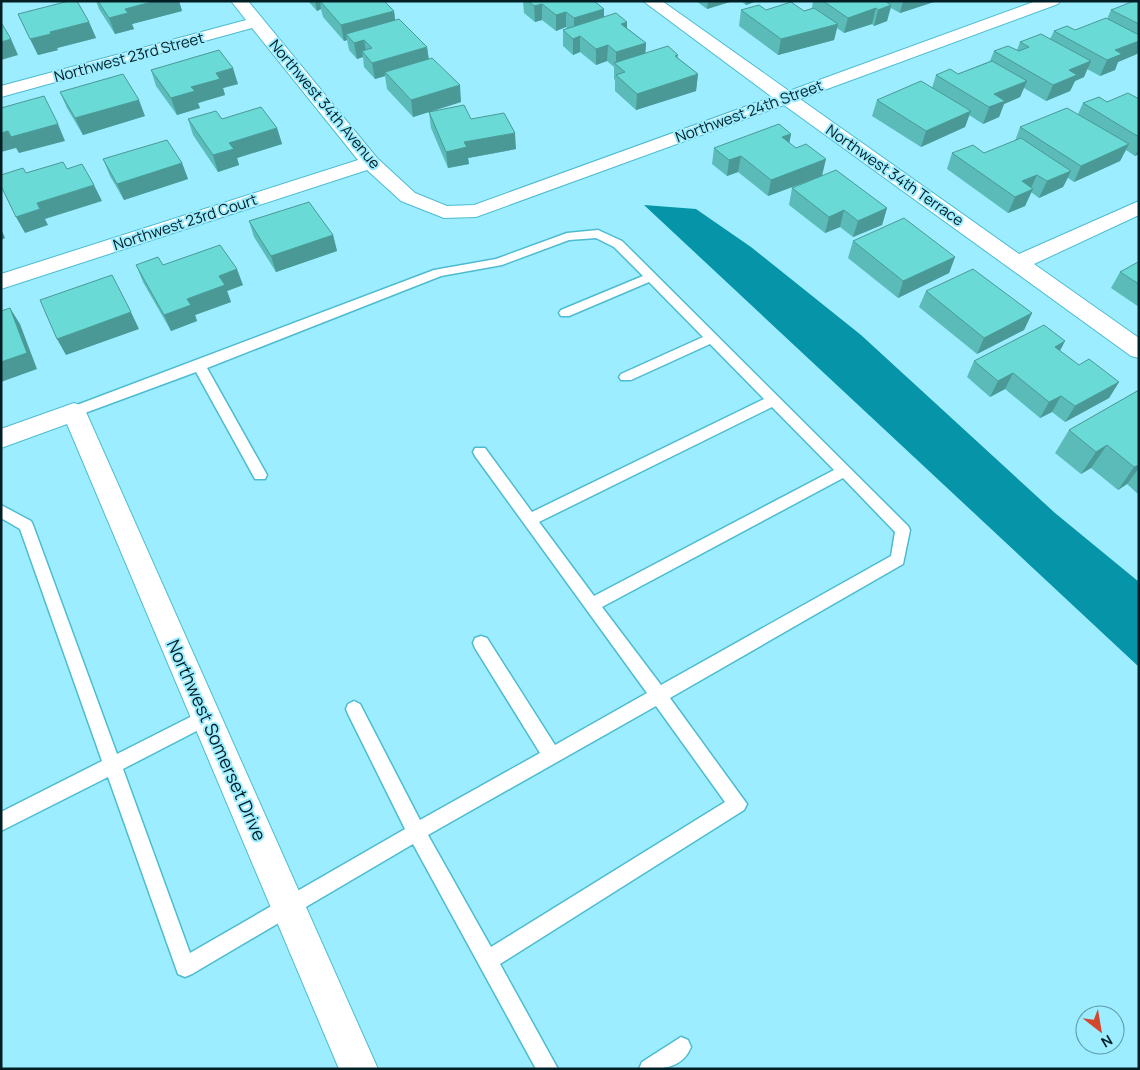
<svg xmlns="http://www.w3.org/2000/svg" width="1140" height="1070" font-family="Manrope,sans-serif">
<rect width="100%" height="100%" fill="#9cedff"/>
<path fill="#0694a9" d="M644,205L696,209L751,247L861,335L1055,513L1139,582V667Z"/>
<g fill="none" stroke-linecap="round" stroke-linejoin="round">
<defs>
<path id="lane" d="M598,230L622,241L908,526L910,530L903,564L670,698L747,804L744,810L500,964L558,1069H536L413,844L192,974L185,977L178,974L108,777L1,831V812L102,761L20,529L1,518V505L31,521L33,525L117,754L206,709L212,711L215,717L212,723L123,769L190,953L405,829L348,714L346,709L348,704L354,701L360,704L420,820L540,753L475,648L473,643L475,638L481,636L487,638L555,745L647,693L475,456L473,452L475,448H485L532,512L764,399L710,344L631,380H621L619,377L621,374L703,337L649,282L569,316H561L559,313L561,310L643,276L614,247L596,238L569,240L502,265L441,276L207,368L267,475L265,479H255L196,372L74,417L69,416L67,412L69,408L434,270L496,259L567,233ZM772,407L834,470L594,596L539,522ZM843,478L895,532L891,556L661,685L602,607ZM656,706L725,802L491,947L428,835Z
M681,1037L688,1040L691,1047C682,1070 659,1069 639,1069L642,1062Z"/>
<path id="street" d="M231,1H248L377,158L415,193L447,206L474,205L772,97L643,1H662L789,91L1036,1H1060L1058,4L800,99L1019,254L1139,201V215L1034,264L1139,338V358L1131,356L784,105L476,217L444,218L401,201L367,170L1,289V274L358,160L252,28L1,97V86L246,20Z
M74,403L83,406L86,412L378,1069H339L67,424L1,448V429Z"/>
</defs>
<use href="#lane" stroke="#4ebbd0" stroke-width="3"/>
<use href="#street" stroke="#4ebbd0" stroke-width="2"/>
<use href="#lane" fill="#fff" fill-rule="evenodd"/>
<use href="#street" fill="#fff" fill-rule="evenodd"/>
</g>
<path fill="#5abbb8" d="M96,1H179L182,11L132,24L134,29L115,34L99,9Z
M308,1H384L394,11L395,20L427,47L429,59L461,102L413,117L387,89L385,76L375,79L364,67L363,57L357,59L349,50L347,40L344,41L323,17L321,9L317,11Z
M523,1H594L604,17L627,28L646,43L645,54L678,55V58L698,74L696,91L636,110L615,91V80L614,79V67L607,61L596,65L580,52L573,55L563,46V30L567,28L566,27L556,31L542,20L535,22L524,13Z
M696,1H733L707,9Z
M741,1H757L746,5Z
M813,1H937L900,13L891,8L887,21L874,26L872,24L844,33L837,28L834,40L778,55L739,26L741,10H766L804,11L812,8Z
M1139,1V51L1137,54L1118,62L1115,70L1100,76L1087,69L1084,77L1075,81L1070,91L1046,101L1024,88L1020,97L1004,104L999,117L983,124L969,115L965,127L921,147L872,116L877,100L932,88L936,75L958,74L990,61L994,51L1017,50L1020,42L1050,39L1054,31L1075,30L1107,19L1111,10Z
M18,14L89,22L96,38L57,48L58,50L38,55Z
M151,70L238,84L223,88L225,95L198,103L200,108L177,115L156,86Z
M60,92L145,116L83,135L67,108Z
M1139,99V154L1135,156L1126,150L1120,161L1074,182L1068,178L1063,187L1039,198L1031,192L1025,206L1008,213L947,169L952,153H984L1015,141L1020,127L1078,114L1083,103Z
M429,112L471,119L516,149L468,158L469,164L448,168L431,128Z
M188,119H222L277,128L282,144L237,158L239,165L218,172L193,135Z
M791,134L789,143L822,176L768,196L738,172L727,176L712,164L714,148Z
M103,159L182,163L188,179L124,200L110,176Z
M792,188L887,208L882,225L853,237L840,227L825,233L789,205Z
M249,221L333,235L337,251L276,272L254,237Z
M853,241L955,257L949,273L898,298L848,258Z
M1139,263V307L1111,288L1120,272Z
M136,265H163L243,285L227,291L231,302L195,315L197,321L171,331L143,282Z
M926,291L1032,313L1024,330L977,354L919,307Z
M1065,341L1060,351L1079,365L1119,382L1109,398L1065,422L1052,412L1040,418L1005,389L990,397L967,377L974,361Z
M1139,390V495L1127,484L1118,490L1091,468L1081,474L1055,453L1069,430Z"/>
<path fill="#4a9996" d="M155,1H179L182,11L132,24L134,29L115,34L109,18L125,9Z
M315,1H350H320L321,9L317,11Z
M708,1H733L707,9Z
M747,1H757L746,5Z
M903,1H937L900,13Z
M542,4V20L535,22L534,6Z
M891,5L887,21L874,26L878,10Z
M876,8L872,24L844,33L848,18Z
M604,9V24L574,34V18Z
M394,11L396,27L346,34L347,40L344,41L341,25Z
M566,12V27L556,31V15Z
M89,22L96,38L57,48L58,50L38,55L30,39L50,32Z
M627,22V37L621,24Z
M838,24L834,40L778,55L781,39Z
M580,36V52L573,55V39Z
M11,39L18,55L1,60V42Z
M364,40L367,56L362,51L363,57L357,59L354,43Z
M1139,41V51L1137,54L1118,62L1115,70L1100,76L1107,60L1115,50Z
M646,43L645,59L616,64V52Z
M608,45L607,61L596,65V49Z
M427,47L429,63L385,72V76L375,79L372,63Z
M1091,61L1084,77L1075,81L1070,91L1046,101L1053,85L1069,70Z
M233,68L238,84L223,88L225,95L198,103L200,108L177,115L171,98L216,73Z
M698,74L696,91L636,110L637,94Z
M1027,81L1020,97L1004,104L999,117L983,124L994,94Z
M460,85L461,102L413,117L411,100Z
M139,100L145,116L83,135L75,118Z
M971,111L965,127L921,147L926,131Z
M58,124L65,141L19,153L16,148L1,152V133L8,131Z
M277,128L282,144L237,158L239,165L218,172L213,155L229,143Z
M515,133L516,149L468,158L469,164L448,168L446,152L464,142Z
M791,134L788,150L782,137Z
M1129,144L1120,161L1074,182L1081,166Z
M1139,148V154L1135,156Z
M741,156L738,172L727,176L729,160Z
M826,159L822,176L768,196L771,180Z
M182,163L188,179L124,200L117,184Z
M1071,171L1063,187L1039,198L1047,181Z
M1037,175L1030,190L1033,189L1025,206L1008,213L1022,181Z
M94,185L102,201L45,219L48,225L25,233L16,217L37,203Z
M887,208L882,225L853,237L858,221Z
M844,210L840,227L825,233L829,217Z
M1,229L5,238L1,240Z
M333,235L337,251L276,272L271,256Z
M955,257L949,273L898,298L903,281Z
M237,269L243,285L227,291L231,302L195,315L197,321L171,331L164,315L187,299L219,276Z
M10,308L20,324L37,369L1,382V362Z
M131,312L139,329L66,355L57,339Z
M1032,313L1024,330L977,354L984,338Z
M1065,341L1056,357L1055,347Z
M1013,373L1005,389L990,397L998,381Z
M1119,382L1109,398L1065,422L1075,406Z
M1061,396L1052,412L1040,418L1049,402Z
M1107,445L1091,468L1081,474L1096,452Z
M1139,465V468L1127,484L1118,490L1134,467Z"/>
<path fill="#69dad6" stroke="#4a9996" d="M69,1H77L89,22L50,32L51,34L30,39L18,14Z
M98,1H155L125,9L128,13L109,18Z
M320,1H384L394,11L341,25Z
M528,1H594L604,9L574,18L566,12L556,15L542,4L534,6Z
M823,1H885L891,5L878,10L876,8L848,18Z
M1134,1H1139V24L1111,10Z
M791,2L804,11L814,8L838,24L781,39L741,10L759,5L766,10Z
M616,13L627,22L621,24L646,43L616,52L608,45L596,49L580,36L573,39L563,30Z
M1106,18L1139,35V41L1115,50L1122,54L1107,60L1054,31L1067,26L1075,30Z
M399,19L427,47L372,63L362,51L372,48L364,40L354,43L346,34Z
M1,24H2L11,39L1,42Z
M1041,34L1091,61L1069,70L1077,75L1053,85L994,51L1008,46L1019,51L1029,47L1020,42Z
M668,46L678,55L675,56L698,74L637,94L616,75L625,72L614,63Z
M219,50L233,68L216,73L220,79L191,87L195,91L171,98L151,70Z
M432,58L460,85L411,100L385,72Z
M992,61L1027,81L994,94L1005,101L989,107L936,75L950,69L958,74Z
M123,74L139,100L75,118L60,92Z
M921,81L971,111L926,131L877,100Z
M1128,93L1139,99V137L1083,103L1099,97L1107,102Z
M44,96L58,124L11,137L8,131L1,133V108Z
M464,105L471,119L504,113L515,133L464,142L467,147L446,152L429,112Z
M261,107L277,128L229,143L234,149L213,155L188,119L216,111L222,119Z
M1067,108L1129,144L1081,166L1020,127Z
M779,124L791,134L782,137L796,148L806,144L826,159L771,180L741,156L729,160L714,148Z
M1021,138L1071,171L1047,181L1037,175L1022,181L1033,189L1015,197L952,153L973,145L984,153Z
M167,140L182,163L117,184L103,159Z
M63,162L67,169L82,164L94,185L37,203L40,209L16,217L1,186V175L23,168L26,173Z
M836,170L887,208L858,221L844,210L829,217L792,188Z
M309,202L333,235L271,256L249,221Z
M904,218L955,257L903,281L853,241Z
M220,245L237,269L219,276L225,285L187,299L191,305L164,315L136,265L158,257L163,265Z
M1138,262L1139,263V284L1120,272Z
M973,269L1032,313L984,338L926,291Z
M112,275L131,312L57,339L40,300Z
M10,308L27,353L1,362V311Z
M1044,325L1065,341L1055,347L1079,365L1089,359L1119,382L1075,406L1061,396L1049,402L1013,373L998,381L974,361Z
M1139,390V465L1134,467L1107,445L1096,452L1069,430Z"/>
<g text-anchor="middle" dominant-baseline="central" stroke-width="4" stroke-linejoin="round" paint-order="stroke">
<g font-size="15" fill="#001e24" stroke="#9cedff">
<text transform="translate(129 57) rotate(-15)">Northwest 23rd Street</text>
<text transform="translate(325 104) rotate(50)">Northwest 34th Avenue</text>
<text transform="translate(749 111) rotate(-20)">Northwest 24th Street</text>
<text transform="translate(895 175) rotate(35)">Northwest 34th Terrace</text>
<text transform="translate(185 222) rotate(-18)">Northwest 23rd Court</text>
</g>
<g font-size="18" fill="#001e24" stroke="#9cedff">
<text transform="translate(217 740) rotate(66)">Northwest Somerset Drive</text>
</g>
</g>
<rect width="1140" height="1070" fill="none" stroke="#001e24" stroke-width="5"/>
<g transform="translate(1100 1030) rotate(149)"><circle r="24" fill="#9cedff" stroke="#5e9aa7"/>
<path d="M0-4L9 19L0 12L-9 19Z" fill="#d2472d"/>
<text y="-8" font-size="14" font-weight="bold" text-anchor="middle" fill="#001e24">N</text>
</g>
</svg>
